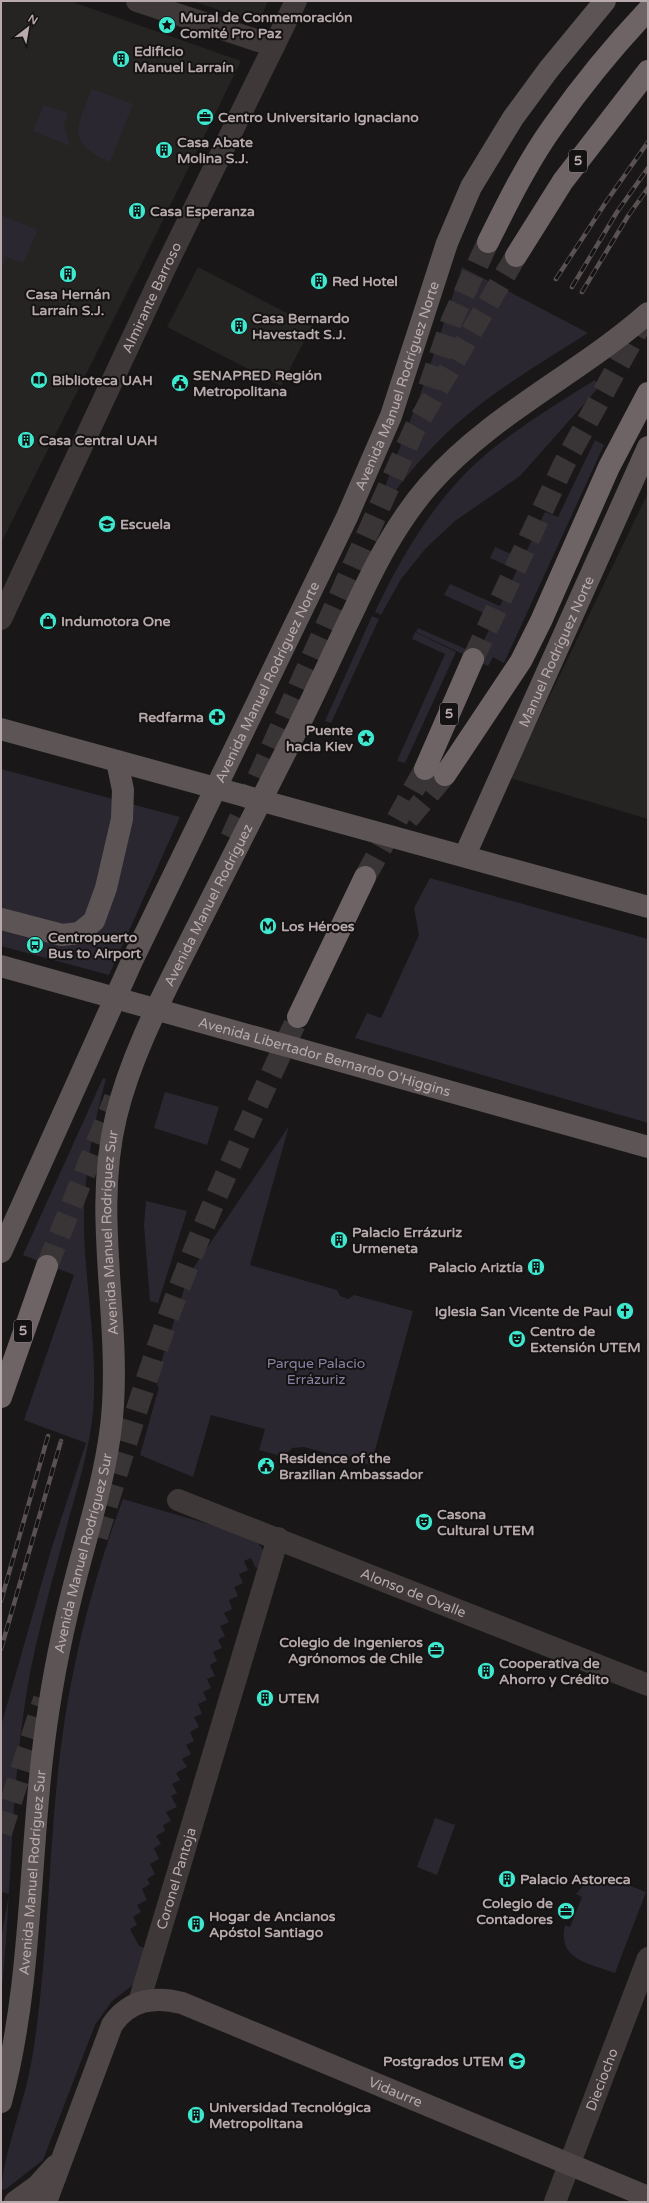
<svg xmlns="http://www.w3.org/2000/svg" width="649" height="2203" font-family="'Varela Round',sans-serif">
<rect width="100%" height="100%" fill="#191717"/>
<path fill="#262323" d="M1,1H70L241,61L145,257L1,543Z
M193,1H268L262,15L248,20Z
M198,267L312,326L281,386L167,327Z
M648,493V819L510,778Z"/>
<path fill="#2a2731" d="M92,89L133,104L110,162C65,143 77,126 92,89Z
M44,105L68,113L64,125L70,146L33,131Z
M1,215L38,230L23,263L6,257L1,271Z
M462,267L588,333C542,362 493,391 452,428C427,451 406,476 386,503L380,500L424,384Z
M595,380L599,387L520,476L455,521L426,548L401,579L381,615L375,612C404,550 441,489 496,446C527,422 561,401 595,380Z
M595,440L604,445L504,663L493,657L488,666L416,632L418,628L477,654L495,618L444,595L450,584L500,606L517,570L490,558L495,547L523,559L545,512L558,517Z
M372,616L379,619L331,723L325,721Z
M415,632L456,652L405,763L397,761L445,654L412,639Z
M1,769L180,817L109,975L1,946Z
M430,878L648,939V1123L355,1038L367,1013L381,1018L419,935L414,908Z
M103,1078L106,1079C92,1128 83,1180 84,1231C86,1292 98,1352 93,1413C89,1449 79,1483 69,1518C54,1575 37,1632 27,1690C10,1792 12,1896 1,1998V1939L9,1894L1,1892V1726L51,1550L86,1443L24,1420L74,1275L23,1255Z
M165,1092L219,1107L207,1145L154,1128Z
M289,1126L250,1265L337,1290L340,1296L348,1299L354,1295L413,1311L371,1465L304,1447L292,1448L284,1457L259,1450L265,1429L211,1415L193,1477L140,1455L159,1387L157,1386L160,1366L188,1276Z
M146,1201L187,1211L158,1303L150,1301L144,1225Z
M123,1499L249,1536L255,1539L263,1550L262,1570L255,1567L251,1558L244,1561L248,1570L239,1574L243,1583L234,1587L238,1596L229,1600L232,1609L224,1613L229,1622L220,1626L225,1636L218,1640L222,1648L213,1652L217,1661L210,1665L215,1676L207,1679L211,1688L203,1692L207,1700L198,1704L202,1714L194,1717L199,1727L190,1732L194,1741L186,1745L191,1754L182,1759L187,1767L176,1773L180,1780L172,1784L177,1793L171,1796L177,1807L166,1812L171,1821L163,1825L165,1831L156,1836L161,1844L154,1848L159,1859L150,1864L155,1874L147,1879L150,1884L142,1889L147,1900L137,1905L141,1912L133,1917L137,1925L130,1929L139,1946L147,1949L138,1981L112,2001L95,2025L43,2160L6,2189L2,2190C0,2172 17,2121 22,2101C27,2086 30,2069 33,2053C49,1951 48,1848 61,1746C72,1661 93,1579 123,1499Z
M435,1818L455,1825L437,1875L417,1867Z
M602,1875L646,1892L615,1973C589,1963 557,1960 565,1925L570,1927L582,1897L576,1894L588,1880Z"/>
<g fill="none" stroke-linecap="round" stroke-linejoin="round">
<path stroke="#393435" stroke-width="22" stroke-dasharray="22 11" stroke-linecap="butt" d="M429,387L452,320L488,242
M473,659L564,464L646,315
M408,819L445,775
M231,838L415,428L516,256
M365,877L425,769
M47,1266L115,1098
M97,1537C119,1467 140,1396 165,1326C203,1221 250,1119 298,1017
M1,1833L44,1699"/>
<g stroke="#3e3838" stroke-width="22">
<path id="s1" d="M178,1500L648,1685"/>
<path id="s2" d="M139,2002L278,1538"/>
</g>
<g stroke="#3e3838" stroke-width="22">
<path d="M137,1L274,46"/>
<path id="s3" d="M1,619L166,266L296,1"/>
<path id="s4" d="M555,2202L648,1958"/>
</g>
<g stroke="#4e4647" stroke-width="22">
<path d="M15,2202L37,2186L55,2166"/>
<path id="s5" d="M46,2202L112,2025C129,2000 154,1996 182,2003L648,2197"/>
</g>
<g stroke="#5c5455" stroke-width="22">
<path d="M1,729L648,907"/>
<path id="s6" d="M465,855L648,447"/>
<path d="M1,919L62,935L79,933L94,921L106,888L122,819L123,790L117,761"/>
<path id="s7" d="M1,966L648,1147"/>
<path id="s8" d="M1,1252L132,961L347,517L391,416L447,243L471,187L513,118L549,69L605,1"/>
<path id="s9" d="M1,2102C35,1973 28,1838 49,1707C57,1654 69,1602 83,1551C96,1503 110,1455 113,1405C119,1309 93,1213 116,1117C131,1055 161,999 189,943C222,877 255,812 288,747C311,703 331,657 353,612C374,567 396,523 429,485C491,414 579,374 648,313"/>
</g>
<path stroke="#6e6465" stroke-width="22" d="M488,242C508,202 528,161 554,125C582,85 614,46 648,10
M516,256L563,181L648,71
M425,769L473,659
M445,775L521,661L541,621L609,467L648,393
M298,1017L365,877
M1,1397L47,1266"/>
<defs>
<path id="rail" d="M556,279L606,202L648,142
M572,287L617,212L648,168
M582,292L628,216L648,188
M1,1601L48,1436
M1,1649L61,1441"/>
</defs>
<use href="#rail" stroke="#595152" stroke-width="4.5"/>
<use href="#rail" stroke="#141212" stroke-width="3" stroke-dasharray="9" stroke-linecap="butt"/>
</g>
<defs>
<symbol id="sight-disc" viewBox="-11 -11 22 22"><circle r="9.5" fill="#3ee9cf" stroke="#141212"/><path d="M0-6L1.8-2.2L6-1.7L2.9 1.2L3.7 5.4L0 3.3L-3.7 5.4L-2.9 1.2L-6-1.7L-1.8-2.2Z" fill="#111"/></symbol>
<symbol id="building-disc" viewBox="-11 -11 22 22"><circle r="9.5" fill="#3ee9cf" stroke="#141212"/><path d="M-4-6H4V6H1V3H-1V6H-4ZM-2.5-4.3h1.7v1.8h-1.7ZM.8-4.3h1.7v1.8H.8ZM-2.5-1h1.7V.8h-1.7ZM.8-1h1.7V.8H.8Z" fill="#111"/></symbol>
<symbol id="office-disc" viewBox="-11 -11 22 22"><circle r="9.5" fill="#3ee9cf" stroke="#141212"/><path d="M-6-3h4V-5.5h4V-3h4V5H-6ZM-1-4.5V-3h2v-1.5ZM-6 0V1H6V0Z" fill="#111"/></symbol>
<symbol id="library-disc" viewBox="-11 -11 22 22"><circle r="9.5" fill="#3ee9cf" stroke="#141212"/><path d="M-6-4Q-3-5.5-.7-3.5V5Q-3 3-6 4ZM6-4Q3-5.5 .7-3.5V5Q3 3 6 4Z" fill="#111"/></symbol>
<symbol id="civic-disc" viewBox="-11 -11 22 22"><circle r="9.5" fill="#3ee9cf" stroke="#141212"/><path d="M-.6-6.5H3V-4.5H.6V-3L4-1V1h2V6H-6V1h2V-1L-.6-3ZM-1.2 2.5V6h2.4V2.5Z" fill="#111"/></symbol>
<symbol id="school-disc" viewBox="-11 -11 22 22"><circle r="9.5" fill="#3ee9cf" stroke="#141212"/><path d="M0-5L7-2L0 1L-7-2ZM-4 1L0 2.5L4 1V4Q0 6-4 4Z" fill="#111"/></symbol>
<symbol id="shop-disc" viewBox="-11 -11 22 22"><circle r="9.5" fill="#3ee9cf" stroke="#141212"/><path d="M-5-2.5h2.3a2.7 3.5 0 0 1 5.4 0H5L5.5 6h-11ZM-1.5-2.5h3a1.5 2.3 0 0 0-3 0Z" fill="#111"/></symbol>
<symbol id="pharmacy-disc" viewBox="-11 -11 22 22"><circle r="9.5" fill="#3ee9cf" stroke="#141212"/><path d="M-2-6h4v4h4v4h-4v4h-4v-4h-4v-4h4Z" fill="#111"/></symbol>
<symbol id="metro-disc" viewBox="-11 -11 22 22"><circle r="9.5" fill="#3ee9cf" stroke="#141212"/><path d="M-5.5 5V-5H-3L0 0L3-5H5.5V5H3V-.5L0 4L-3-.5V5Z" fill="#111"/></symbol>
<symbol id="bus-disc" viewBox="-11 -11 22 22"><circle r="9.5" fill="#3ee9cf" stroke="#141212"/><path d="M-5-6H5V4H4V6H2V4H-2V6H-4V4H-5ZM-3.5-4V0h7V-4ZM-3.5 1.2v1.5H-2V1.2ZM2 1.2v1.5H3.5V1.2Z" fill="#111"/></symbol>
<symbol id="church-disc" viewBox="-11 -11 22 22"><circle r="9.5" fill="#3ee9cf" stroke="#141212"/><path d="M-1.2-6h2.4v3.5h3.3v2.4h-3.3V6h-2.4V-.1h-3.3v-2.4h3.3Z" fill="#111"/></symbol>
<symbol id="theatre-disc" viewBox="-11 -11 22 22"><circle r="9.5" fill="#3ee9cf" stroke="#141212"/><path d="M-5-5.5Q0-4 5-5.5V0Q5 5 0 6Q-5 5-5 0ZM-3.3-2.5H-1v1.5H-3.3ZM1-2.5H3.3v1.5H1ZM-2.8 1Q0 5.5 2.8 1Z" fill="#111"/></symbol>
<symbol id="university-disc" viewBox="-11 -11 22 22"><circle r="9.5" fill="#3ee9cf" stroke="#141212"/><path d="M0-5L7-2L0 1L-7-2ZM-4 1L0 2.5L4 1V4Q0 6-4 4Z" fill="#111"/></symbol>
</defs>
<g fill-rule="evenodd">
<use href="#sight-disc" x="157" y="15" width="20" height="20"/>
<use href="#building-disc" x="111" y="49" width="20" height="20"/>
<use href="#office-disc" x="195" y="107" width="20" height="20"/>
<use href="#building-disc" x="154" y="140" width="20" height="20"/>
<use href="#building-disc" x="127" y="201" width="20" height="20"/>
<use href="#building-disc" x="58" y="264" width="20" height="20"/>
<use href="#building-disc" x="309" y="271" width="20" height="20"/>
<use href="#building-disc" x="229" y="316" width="20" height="20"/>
<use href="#library-disc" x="29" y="370" width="20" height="20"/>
<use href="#civic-disc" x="170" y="373" width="20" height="20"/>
<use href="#building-disc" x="16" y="430" width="20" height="20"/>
<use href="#school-disc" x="97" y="514" width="20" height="20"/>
<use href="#shop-disc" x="38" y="611" width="20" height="20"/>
<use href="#pharmacy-disc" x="207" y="707" width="20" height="20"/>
<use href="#sight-disc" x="356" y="728" width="20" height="20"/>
<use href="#metro-disc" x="258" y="916" width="20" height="20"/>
<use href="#bus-disc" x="25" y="935" width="20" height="20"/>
<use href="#building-disc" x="329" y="1230" width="20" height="20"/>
<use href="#building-disc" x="526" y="1257" width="20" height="20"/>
<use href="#church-disc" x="615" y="1301" width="20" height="20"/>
<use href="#theatre-disc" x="507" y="1329" width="20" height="20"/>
<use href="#civic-disc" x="256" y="1456" width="20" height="20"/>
<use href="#theatre-disc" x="414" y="1512" width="20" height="20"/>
<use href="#office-disc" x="426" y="1640" width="20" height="20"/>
<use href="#building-disc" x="476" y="1661" width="20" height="20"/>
<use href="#building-disc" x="255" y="1688" width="20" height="20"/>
<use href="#building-disc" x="497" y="1869" width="20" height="20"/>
<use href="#office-disc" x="556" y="1901" width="20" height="20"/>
<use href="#building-disc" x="186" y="1914" width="20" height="20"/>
<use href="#university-disc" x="507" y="2051" width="20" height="20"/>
<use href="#building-disc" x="186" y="2105" width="20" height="20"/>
</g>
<g text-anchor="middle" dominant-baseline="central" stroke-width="4" stroke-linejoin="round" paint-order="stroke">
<g fill="#141212" stroke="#877c7e" stroke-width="1">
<rect x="569" y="150" width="18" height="22" rx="3"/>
<rect x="440" y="703" width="18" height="22" rx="3"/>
<rect x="14" y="1320" width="18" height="22" rx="3"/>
</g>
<g font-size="13" font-weight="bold" fill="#b8aaac">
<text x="578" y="161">5</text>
<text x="449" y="714">5</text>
<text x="23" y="1331">5</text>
</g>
<g font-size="14" font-weight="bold" fill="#b8aaac" stroke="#141212" text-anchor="start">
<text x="180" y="17">Mural de Conmemoración<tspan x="180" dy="16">Comité Pro Paz</tspan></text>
<text x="134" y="51">Edificio<tspan x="134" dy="16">Manuel Larraín</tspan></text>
<text x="218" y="117">Centro Universitario Ignaciano</text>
<text x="177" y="142">Casa Abate<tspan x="177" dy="16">Molina S.J.</tspan></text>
<text x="150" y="211">Casa Esperanza</text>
<text x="332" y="281">Red Hotel</text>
<text x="68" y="294" text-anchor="middle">Casa Hernán<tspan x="68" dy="16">Larraín S.J.</tspan></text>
<text x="252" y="318">Casa Bernardo<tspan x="252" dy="16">Havestadt S.J.</tspan></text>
<text x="193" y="375">SENAPRED Región<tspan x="193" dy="16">Metropolitana</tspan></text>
<text x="52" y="380">Biblioteca UAH</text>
<text x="39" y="440">Casa Central UAH</text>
<text x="120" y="524">Escuela</text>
<text x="61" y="621">Indumotora One</text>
<text x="204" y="717" text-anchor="end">Redfarma</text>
<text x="353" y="730" text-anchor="end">Puente<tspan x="353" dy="16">hacia Kiev</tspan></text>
<text x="281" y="926">Los Héroes</text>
<text x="48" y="937">Centropuerto<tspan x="48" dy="16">Bus to Airport</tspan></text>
<text x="352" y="1232">Palacio Errázuriz<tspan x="352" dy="16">Urmeneta</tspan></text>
<text x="523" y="1267" text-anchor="end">Palacio Ariztía</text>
<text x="612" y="1311" text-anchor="end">Iglesia San Vicente de Paul</text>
<text x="530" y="1331">Centro de<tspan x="530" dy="16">Extensión UTEM</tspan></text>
<text x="279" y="1458">Residence of the<tspan x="279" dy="16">Brazilian Ambassador</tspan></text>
<text x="437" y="1514">Casona<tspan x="437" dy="16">Cultural UTEM</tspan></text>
<text x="423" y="1642" text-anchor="end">Colegio de Ingenieros<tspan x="423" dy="16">Agrónomos de Chile</tspan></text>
<text x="499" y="1663">Cooperativa de<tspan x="499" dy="16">Ahorro y Crédito</tspan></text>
<text x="278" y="1698">UTEM</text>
<text x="520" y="1879">Palacio Astoreca</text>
<text x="553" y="1903" text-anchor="end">Colegio de<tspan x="553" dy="16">Contadores</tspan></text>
<text x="209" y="1916">Hogar de Ancianos<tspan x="209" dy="16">Apóstol Santiago</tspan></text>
<text x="504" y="2061" text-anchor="end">Postgrados UTEM</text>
<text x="209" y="2107">Universidad Tecnológica<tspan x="209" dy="16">Metropolitana</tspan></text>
</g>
<g font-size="14" fill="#b8aaac" stroke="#141212">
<text stroke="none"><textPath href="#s3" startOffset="355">Almirante Barroso</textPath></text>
<text stroke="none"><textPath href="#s8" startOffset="953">Avenida Manuel Rodríguez Norte</textPath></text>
<text stroke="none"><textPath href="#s6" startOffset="223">Manuel Rodríguez Norte</textPath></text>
<text stroke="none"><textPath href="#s8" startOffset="629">Avenida Manuel Rodríguez Norte</textPath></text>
<text stroke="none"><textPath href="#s9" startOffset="1228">Avenida Manuel Rodríguez</textPath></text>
<text stroke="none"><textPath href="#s7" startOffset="336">Avenida Libertador Bernardo O'Higgins</textPath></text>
<text stroke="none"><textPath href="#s9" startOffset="880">Avenida Manuel Rodríguez Sur</textPath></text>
<text stroke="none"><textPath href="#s9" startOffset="556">Avenida Manuel Rodríguez Sur</textPath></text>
<text stroke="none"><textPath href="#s1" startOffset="253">Alonso de Ovalle</textPath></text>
<text stroke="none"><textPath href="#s9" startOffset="232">Avenida Manuel Rodríguez Sur</textPath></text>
<text stroke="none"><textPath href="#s2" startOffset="129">Coronel Pantoja</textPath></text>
<text stroke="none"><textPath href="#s4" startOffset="131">Dieciocho</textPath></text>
<text stroke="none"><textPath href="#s5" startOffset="499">Vidaurre</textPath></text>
</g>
<g font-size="14" fill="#8982a2" stroke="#141212">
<text x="316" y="1363">Parque Palacio<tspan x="316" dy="16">Errázuriz</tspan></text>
</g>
</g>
<rect width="649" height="2203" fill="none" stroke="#b8aaac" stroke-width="4"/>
<g transform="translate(28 28) rotate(31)" stroke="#141212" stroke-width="3" paint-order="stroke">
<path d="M0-3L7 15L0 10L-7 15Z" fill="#b8aaac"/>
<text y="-6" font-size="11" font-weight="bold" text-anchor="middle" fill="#b8aaac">N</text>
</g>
</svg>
